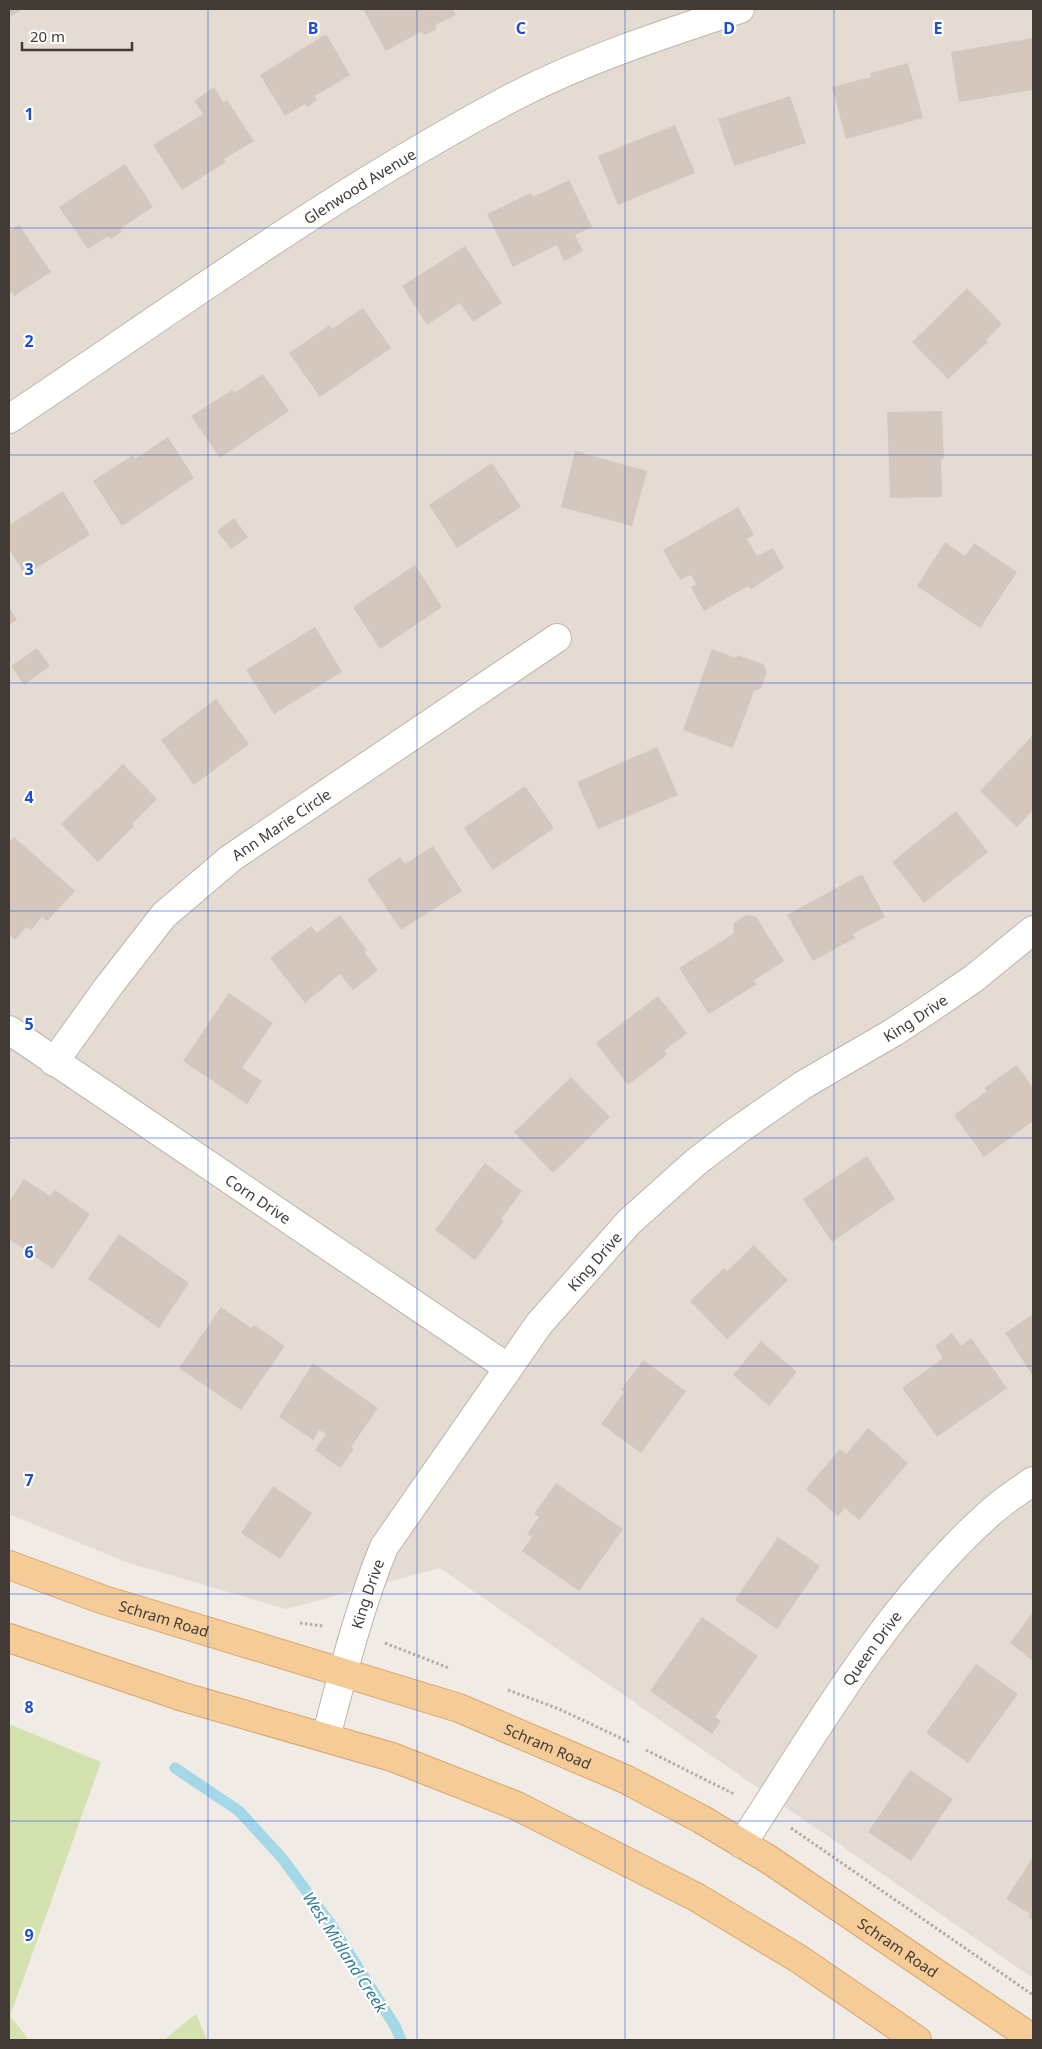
<svg xmlns="http://www.w3.org/2000/svg" width="1042" height="2049" font-family="'Noto Sans',sans-serif">
<rect width="100%" height="100%" fill="#f0ebe4"/>
<path fill="#e4dcd2" d="M9,9H1033V1978L440,1568L286,1609L126,1562L9,1514Z"/>
<path fill="#d3e2af" d="M9,1724L101,1762L10,2016L29,2040H9Z
M196,2014L207,2040H164Z"/>
<g fill="none" stroke-linecap="round" stroke-linejoin="round">
<path stroke="#a4d8e9" stroke-width="11" d="M175,1768L239,1811L282,1858L330,1923L395,2026L401,2040"/>
</g>
<path fill="#d4c7bd" d="M9,9H23L9,18Z
M363,9H452L456,15L435,25L437,29L424,35L422,31L386,51Z
M326,34L350,75L315,96L317,100L307,107L305,104L285,116L260,75Z
M1033,38V90L959,102L951,52Z
M908,63L923,118L846,139L832,87L871,77L870,73Z
M214,87L223,102L227,100L254,141L224,159L226,162L182,190L153,145L203,114L194,101Z
M790,96L806,143L734,166L718,119Z
M675,125L695,173L618,205L598,156Z
M125,164L153,207L120,229L122,232L110,239L108,236L88,249L59,207Z
M569,180L592,227L575,235L583,251L564,261L557,245L513,267L487,214L531,193L533,197Z
M19,225L51,272L14,296L12,292L9,294V232Z
M465,246L502,303L473,322L460,303L427,325L402,286Z
M967,288L1002,324L986,340L988,342L948,379L912,342Z
M363,308L391,348L320,397L289,353L330,325L332,329Z
M263,374L289,411L220,458L191,416L232,390L234,393Z
M942,411L944,459H941L942,497L890,498L887,412Z
M168,437L194,478L122,526L93,481L133,455L135,459Z
M575,451L647,471L632,526L561,507Z
M492,463L521,507L457,548L429,505Z
M63,491L90,535L25,575L9,549V525Z
M738,507L754,535L747,539L757,556L773,548L784,568L751,589L748,586L704,611L691,587L696,584L691,575L680,580L663,550Z
M234,518L248,537L231,549L217,531Z
M945,542L965,556L974,543L1017,572L980,628L917,586Z
M415,565L442,607L380,649L353,607Z
M9,607L17,620L9,625Z
M315,627L342,672L274,714L246,670Z
M37,648L50,666L24,685L11,666Z
M712,649L736,658L737,655L763,664L767,672L761,688L754,691L733,748L683,730Z
M216,699L249,744L194,785L161,740Z
M1033,735V810L1017,827L980,791Z
M657,747L678,795L598,829L577,782Z
M123,764L157,799L132,824L134,826L98,862L61,824Z
M525,786L554,828L493,870L464,828Z
M956,811L988,852L924,903L892,862Z
M14,837L75,891L47,921L42,917L31,930L26,927L15,940L9,934V843Z
M433,846L462,891L401,930L367,879L400,857L405,864Z
M862,874L885,917L853,934L855,938L813,961L787,915Z
M340,915L367,950L364,952L378,970L353,990L340,974L305,1003L270,958L311,926L317,933Z
M746,915L756,917L784,961L754,980L757,984L709,1014L679,968L733,934L734,923Z
M229,993L273,1023L242,1068L262,1081L247,1104L183,1061Z
M658,996L687,1033L664,1051L667,1055L628,1085L596,1043Z
M1017,1065L1033,1088V1121L984,1157L954,1115L987,1091L984,1088Z
M571,1077L610,1117L553,1173L514,1132Z
M867,1156L895,1199L832,1242L803,1199Z
M485,1163L522,1191L501,1219L504,1221L475,1260L435,1230Z
M24,1179L50,1196L55,1190L90,1214L53,1269L9,1239V1202Z
M119,1234L189,1283L159,1328L88,1279Z
M754,1245L788,1280L727,1339L690,1301L724,1268L727,1271Z
M221,1307L251,1328L254,1325L285,1346L241,1410L179,1368Z
M1033,1314V1376L1005,1333Z
M952,1333L961,1346L971,1338L1007,1388L937,1437L902,1388L943,1358L935,1346Z
M761,1341L797,1372L769,1406L733,1375Z
M643,1360L686,1391L641,1453L601,1424L624,1392L621,1390Z
M313,1363L378,1408L351,1447L354,1449L340,1468L315,1450L326,1434L319,1430L313,1440L279,1417Z
M868,1428L908,1463L859,1520L845,1508L838,1516L806,1489L840,1449L846,1454Z
M556,1483L623,1529L579,1591L522,1551L532,1537L527,1534L539,1517L534,1514Z
M273,1486L312,1513L280,1559L241,1533Z
M778,1537L820,1566L777,1629L735,1600Z
M1033,1612V1661L1010,1643Z
M702,1617L758,1656L715,1717L721,1721L712,1734L650,1691Z
M976,1664L1018,1694L968,1763L926,1733Z
M910,1770L953,1799L911,1861L868,1832Z
M1033,1857V1920L1028,1917L1030,1914L1006,1899Z"/>
<g fill="none" stroke-linecap="round" stroke-linejoin="round">
<defs>
<g id="minor">
<path id="s1" d="M9,419C174,309 339,188 515,96C587,59 664,34 740,9"/>
<path id="s2" d="M9,1030L507,1367"/>
<path id="s3" d="M54,1062L108,987L164,915L231,858L557,638"/>
<path id="s4" d="M326,1737C343,1673 359,1608 384,1547L539,1324L629,1222L696,1162L734,1133L803,1085L894,1032L932,1007L973,979L1033,930"/>
<path id="s5" d="M742,1844C817,1729 887,1605 990,1513C1003,1501 1019,1491 1033,1481"/>
</g>
<g id="major">
<path id="s6" d="M9,1565L104,1600L459,1708L625,1779L701,1819L768,1859L1033,2039"/>
<path d="M9,1638L180,1696L392,1757L517,1806L696,1897L799,1959L917,2040"/>
</g>
</defs>
<use href="#minor" stroke="#beb4aa" stroke-width="30"/>
<use href="#major" stroke="#d9a56a" stroke-width="30"/>
<path stroke="#bbaa9a" stroke-width="3" stroke-dasharray="2.5 2.5" stroke-linecap="butt" d="M300,1623L323,1626
M385,1643L449,1668
M508,1690L559,1709L629,1742
M646,1750L734,1794
M791,1828L1033,1995"/>
<use href="#minor" stroke="#fff" stroke-width="28"/>
<use href="#major" stroke="#f5cc98" stroke-width="28"/>
</g>
<path fill="none" stroke="#1d4ed8" stroke-width="1" stroke-opacity="0.55" d="M208,9V2040M417,9V2040M625,9V2040M834,9V2040M9,228H1033M9,455H1033M9,683H1033M9,911H1033M9,1138H1033M9,1366H1033M9,1594H1033M9,1821H1033"/>
<g text-anchor="middle" dominant-baseline="central" stroke-width="4.5" stroke-linejoin="round" paint-order="stroke">
<g font-size="15" fill="#423a34" stroke="#fff">
<text stroke="none"><textPath href="#s1" startOffset="421">Glenwood Avenue</textPath></text>
<text stroke="none"><textPath href="#s3" startOffset="332">Ann Marie Circle</textPath></text>
<text stroke="none"><textPath href="#s4" startOffset="959">King Drive</textPath></text>
<text stroke="none"><textPath href="#s2" startOffset="301">Corn Drive</textPath></text>
<text stroke="none"><textPath href="#s4" startOffset="554">King Drive</textPath></text>
<text stroke="none"><textPath href="#s4" startOffset="149">King Drive</textPath></text>
<text stroke="none"><textPath href="#s6" startOffset="164">Schram Road</textPath></text>
<text stroke="none"><textPath href="#s5" startOffset="235">Queen Drive</textPath></text>
<text stroke="none"><textPath href="#s6" startOffset="569">Schram Road</textPath></text>
<text stroke="none"><textPath href="#s6" startOffset="974">Schram Road</textPath></text>
</g>
<g font-size="16" font-style="italic" fill="#337c95" stroke="#fff">
<text transform="translate(345 1952) rotate(57)">West Midland Creek</text>
</g>
</g>
<g font-size="16" text-anchor="middle" font-weight="bold" fill="#1d4ed8" stroke="#fff" stroke-width="4.5" stroke-linejoin="round" paint-order="stroke">
<text x="313" y="34">B</text>
<text x="521" y="34">C</text>
<text x="729" y="34">D</text>
<text x="938" y="34">E</text>
<text x="29" y="120">1</text>
<text x="29" y="347">2</text>
<text x="29" y="575">3</text>
<text x="29" y="803">4</text>
<text x="29" y="1030">5</text>
<text x="29" y="1258">6</text>
<text x="29" y="1486">7</text>
<text x="29" y="1713">8</text>
<text x="29" y="1941">9</text>
</g>
<rect width="1042" height="2049" fill="none" stroke="#423a34" stroke-width="20"/>
<path d="M22 42v8h110v-8" fill="none" stroke="#423a34" stroke-width="2.5"/>
<text x="30" y="42" font-size="15" fill="#423a34" stroke="#ffffff" stroke-width="4" paint-order="stroke">20 m</text>
</svg>
